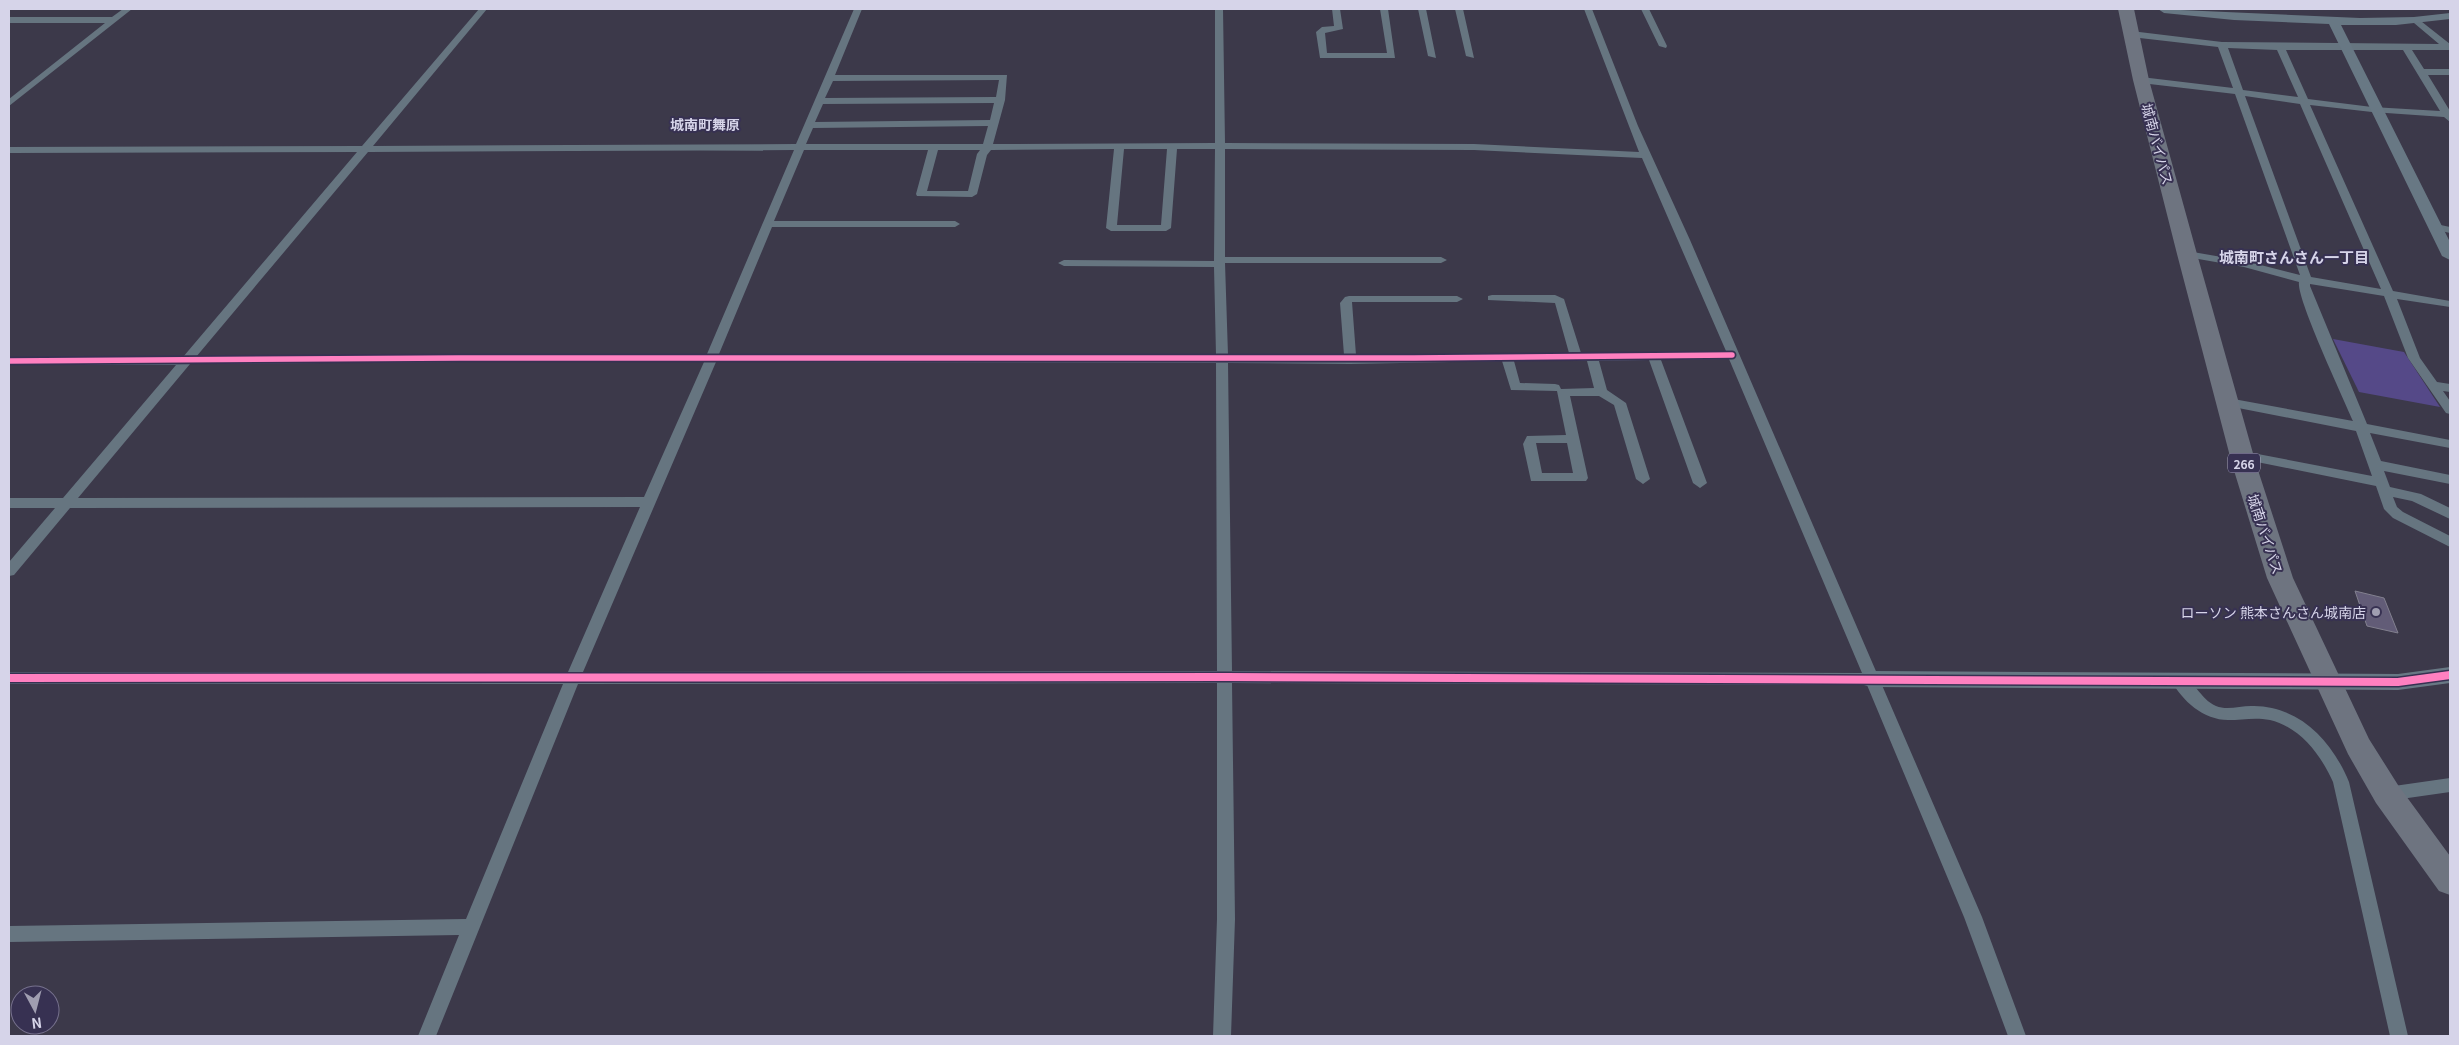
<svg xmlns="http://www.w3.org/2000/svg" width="2459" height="1045" font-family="Georgia,'Noto Sans JP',serif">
<rect width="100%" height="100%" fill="#3c394a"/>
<path fill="#554988" d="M2333,339L2404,352L2440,407L2359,392Z"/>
<path fill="#625c77" stroke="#82808f" d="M2355,591L2384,598L2398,633L2367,626Z"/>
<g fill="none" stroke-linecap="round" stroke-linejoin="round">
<path fill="#667580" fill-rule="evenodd" d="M123,9H132L9,106V99L105,23H9V17H112Z
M479,9H487L373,146L796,144L854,9H862L835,75H1007L1005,100L993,144L1215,143V9H1223L1225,143L1474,144L1639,152L1584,9H1592L1638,126L1690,240L1982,917L2026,1036H2008L1964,917L1867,685L1232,683L1235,919L1231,1036H1213L1217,919V683L578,684L436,1036H418L459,935L9,942V926L466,919L563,684H9V672H568L640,507L70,508L14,575L9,576V562L55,508H9V498H63L176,365H9V357H183L357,152L9,153V147L362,146ZM999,80L996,97L825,98L833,81ZM994,103L990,120L815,122L823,104ZM988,126L983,144H806L813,128ZM1114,149L1106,228L1111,231H1166L1171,228L1177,149H1215L1214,261L1064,260L1058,263L1064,266L1214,267L1216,355L719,354L772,227H955L960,224L955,221H774L804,150H928L916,194L917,196L972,197L977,194L987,155L991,150ZM1124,149H1167L1161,225H1117ZM1225,149L1474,150L1642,158L1726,351L1581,353L1564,299L1555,295H1492L1488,296V300L1555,303L1569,353L1356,355L1352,302H1457L1463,299L1457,296H1349L1345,297L1340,303L1344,355H1228L1225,263H1441L1447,260L1441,257H1225ZM794,150L707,354L196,357L368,152ZM938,150H980L977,154L968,191H927ZM1729,359L1862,673L1232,671L1228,363L1350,364L1502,361L1511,390L1557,391L1566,435L1527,436L1523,444L1531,481H1586L1588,478L1570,396H1599L1614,405L1636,479L1643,484L1650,479L1626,403L1607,390L1599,361L1649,360L1693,483L1700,488L1707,483L1661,360ZM1514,361H1587L1594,388L1561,389L1559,385L1555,384L1520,383ZM459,362H704L644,497L78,498L190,364ZM716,362L1216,363L1217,671L583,672ZM1536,443H1567L1573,473H1542Z
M1332,9H1340L1343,29L1325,33L1327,53H1387L1380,9H1388L1395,58H1320L1316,32L1322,27L1334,26Z
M1418,9H1426L1436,58L1428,56Z
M1455,9H1463L1474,58L1466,56Z
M1641,9H1649L1667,46L1666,48L1659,46Z
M2417,18L2450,44V50H2412L2424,69H2450V75H2428L2450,111V122L2444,117L2372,112L2310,105L2393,291L2450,301V307L2397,299L2420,358L2437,382L2450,384V392L2443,391L2450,401V414L2446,413L2408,358L2384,296L2310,284V286L2367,424L2450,440V448L2370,433L2381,461L2450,475V484L2384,471L2390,487L2421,494L2450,508V519L2412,501L2393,497L2397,507L2403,512L2450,536V547L2393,518L2384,509L2376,486L2237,458L2235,455L2237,452L2242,451L2372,476L2356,431L2228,406L2222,402L2228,398L2353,421C2344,399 2296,298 2299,282L2244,267L2187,257L2181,254L2187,251L2245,261L2300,275L2235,94L2141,83L2136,80L2141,77L2233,88L2218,47L2131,37L2127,34L2131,31L2222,42L2439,44L2414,23L2413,21ZM2228,48L2277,50L2298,97L2243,90ZM2286,50H2403L2440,111L2372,107L2308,99ZM2245,96L2300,104L2381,289L2311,277Z
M2436,224L2450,227V233L2432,229L2431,227Z
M2179,674C2194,679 2200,699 2216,706C2228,711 2242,705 2254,706C2301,707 2332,741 2349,782L2408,1036H2390L2333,782C2321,755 2300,727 2270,720C2255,717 2242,720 2228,720C2204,720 2182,701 2171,680L2174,676Z
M2450,778V792L2387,801L2381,799L2379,794L2381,789L2387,787Z"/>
<path fill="#687884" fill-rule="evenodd" d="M2158,9L2360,18L2414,17L2450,13V19L2396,25H2341L2450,242V260L2442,256L2329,24L2234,20L2164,13Z
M2450,667V683L2398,690L1871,687L1864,685L1861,679L1864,673L1871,671L2398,674Z"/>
<path fill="#6e7480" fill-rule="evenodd" d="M2118,9H2134L2149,80L2197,254L2256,464L2293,578L2369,739L2398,785L2450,856V895L2439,891L2376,803L2348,754L2267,578L2232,464L2177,254L2133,80Z"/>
<defs>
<path id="cycleway-far1" d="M9,361L459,358H1414L1732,355"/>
<path id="cycleway" d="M9,678L1225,677L2398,682L2450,675"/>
</defs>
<use href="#cycleway-far1" stroke="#373152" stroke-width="9"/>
<use href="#cycleway" stroke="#373152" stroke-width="11"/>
<use href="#cycleway-far1" stroke="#ff80c0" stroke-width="5.5"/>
<use href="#cycleway" stroke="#ff80c0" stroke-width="8"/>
</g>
<circle fill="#a09eb1" stroke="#373152" stroke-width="2" cx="2376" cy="612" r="5"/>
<g text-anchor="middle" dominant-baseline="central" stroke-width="4" stroke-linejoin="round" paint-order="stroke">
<rect fill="#373152" stroke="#a6a3bc" stroke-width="1" x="2228" y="453.5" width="32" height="19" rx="4"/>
<g font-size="12" font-weight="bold" fill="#d6d4e9">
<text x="2244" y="463">266</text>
</g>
<g font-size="14" font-weight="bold" fill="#d6d4e9" stroke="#373152">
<text x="705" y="124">城南町舞原</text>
</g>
<g font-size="14" fill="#d6d4e9" stroke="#373152">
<text transform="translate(2158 144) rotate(75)">城南バイパス</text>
<text transform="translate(2266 534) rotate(72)">城南バイパス</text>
</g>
<g font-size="14" fill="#d6d4e9" stroke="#373152" text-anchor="end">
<text x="2366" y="612">ローソン 熊本さんさん城南店</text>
</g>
<g font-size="15" font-weight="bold" fill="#d6d4e9" stroke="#373152">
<text x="2294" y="256">城南町さんさん一丁目</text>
</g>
</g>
<rect width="2459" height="1045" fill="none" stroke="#d6d4e9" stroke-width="20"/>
<g transform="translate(35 1010) rotate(173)"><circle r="24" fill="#373152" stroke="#77728e"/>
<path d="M0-4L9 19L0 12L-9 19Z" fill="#a09eb1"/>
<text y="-8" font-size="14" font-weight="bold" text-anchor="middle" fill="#d6d4e9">N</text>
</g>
</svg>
